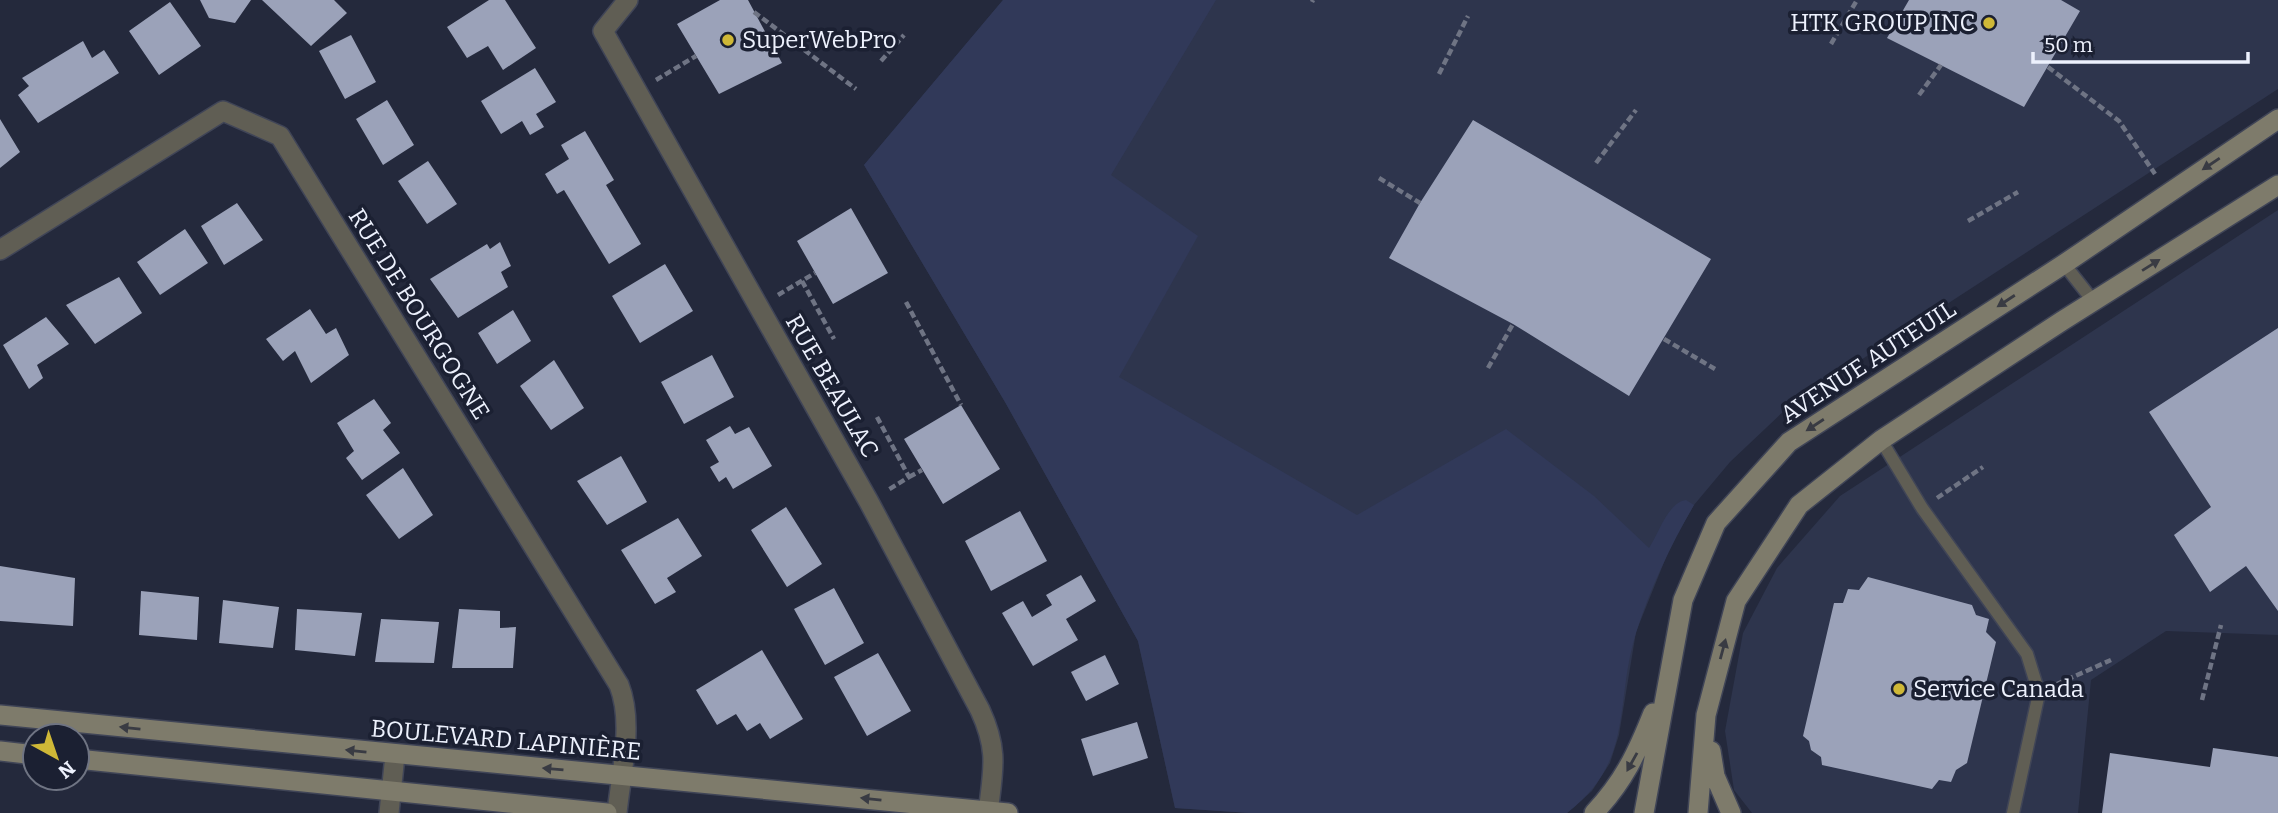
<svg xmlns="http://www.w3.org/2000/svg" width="2278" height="813" font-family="Bitter,serif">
<rect width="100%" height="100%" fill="#24293c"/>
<path fill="#2e354d" d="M1003,0H2278V89L1787,408L1730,462L1694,505L1671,545L1636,632L1619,735L1610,763L1592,791L1567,813H1250L1175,808L1138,641L1005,402L864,165Z
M2278,210V635L2166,631L2091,680L2078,813H1752L1734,790L1725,731L1743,633L1777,568L1840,496Z"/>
<path fill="#313959" d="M1003,0H1216L1111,175L1198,236L1119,377L1357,515L1506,429L1594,496L1649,548C1658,535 1668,502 1686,500L1694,505C1671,545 1650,588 1636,633C1614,704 1635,761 1567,813H1250L1175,808L1138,641L1005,402L864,165Z"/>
<path fill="#9ba2b9" d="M200,0H251L235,23L209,18Z
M262,0H334L347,13L311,46Z
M489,0H505L536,48L503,70L488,46L467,58L447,27Z
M720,0H748L782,63L719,94L677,24Z
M1909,0H2061L2080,11L2024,107L1887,38Z
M170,2L201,46L159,75L129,31Z
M351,35L376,82L345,99L319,51Z
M83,41L92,58L104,50L119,73L38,123L18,95L29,86L22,78Z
M535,68L556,102L536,114L544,127L530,135L522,121L501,134L481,101Z
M387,100L414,145L383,165L356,119Z
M0,119L20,152L0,168Z
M1473,120L1711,259L1629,396L1513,324L1389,258L1420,203Z
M585,131L614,180L606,185L641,244L609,264L564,190L557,194L545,174L569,159L561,145Z
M428,161L457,204L427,224L398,181Z
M237,203L263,240L224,265L201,226Z
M851,208L888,273L833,304L797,241Z
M185,229L208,263L160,295L137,262Z
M500,242L511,266L501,272L508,287L458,318L430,279L487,244L490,249Z
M665,264L693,311L640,343L612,296Z
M119,277L142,313L95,344L66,305Z
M310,309L326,334L336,328L349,355L311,383L295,351L283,361L266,339Z
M513,310L531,341L497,364L478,333Z
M46,317L69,344L37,365L43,378L29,389L3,345Z
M2278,328V611L2246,566L2210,592L2174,535L2211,507L2149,412Z
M712,355L734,397L684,424L661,382Z
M554,360L584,408L551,430L520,386Z
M374,399L391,423L383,430L400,453L362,480L346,458L354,451L337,423Z
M961,405L1000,469L943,504L904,439Z
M730,426L735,434L749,427L772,466L733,489L726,477L719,482L710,467L719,462L706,440Z
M621,456L647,502L607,525L577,481Z
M403,468L433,515L399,539L366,495Z
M786,507L822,564L787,587L751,530Z
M1020,511L1047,561L991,591L965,541Z
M678,518L702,556L667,578L676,592L655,604L621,550Z
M0,566L75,578L73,626L0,621Z
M1081,575L1096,601L1066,619L1078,640L1033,666L1002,613L1023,601L1032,617L1052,605L1046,595Z
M1868,577L1972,605L1976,615L1989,619L1986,632L1996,642L1967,763L1956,770L1951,782L1939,780L1932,789L1822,765L1821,757L1811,750L1809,741L1803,736L1834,603H1843L1848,589L1859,590Z
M834,588L864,643L825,665L794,609Z
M141,591L199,597L197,640L139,635Z
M223,600L279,607L273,648L219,643Z
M297,609L362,613L355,656L295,650Z
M459,609L500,611V628L516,627L513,668H452Z
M381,619L439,622L434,663L375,662Z
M762,650L803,719L770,739L760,723L747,731L736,714L717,725L696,690Z
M878,653L911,711L867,736L834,677Z
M1105,655L1119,684L1086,701L1071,672Z
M1137,722L1148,758L1093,776L1081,739Z
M2213,748L2278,757V813H2102L2110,753L2210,767Z"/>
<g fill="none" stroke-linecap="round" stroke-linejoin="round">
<defs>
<path id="service" d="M2064,264L2094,302
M1881,440L1922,508L2027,654L2039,693L2013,813"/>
<path id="minor" d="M628,0L603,31L869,502L980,710C999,751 993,770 988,813
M0,250L223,111L280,136L619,685C634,723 621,773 617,813
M389,813L395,755"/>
<path id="secondary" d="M0,715L1008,813
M0,751L35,755
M1711,751L1715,776L1731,813
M77,759L607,813
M1594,813C1624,781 1637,753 1653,713
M1644,813L1683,600L1716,523L1789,442L2064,264L2278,119
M1698,813L1706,715L1736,601L1799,505L1881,440L2062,321L2278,185"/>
</defs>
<use href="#service" stroke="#404557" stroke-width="15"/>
<use href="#minor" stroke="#404557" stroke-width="22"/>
<use href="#secondary" stroke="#404557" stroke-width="22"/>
<path stroke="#6f7484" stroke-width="4.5" stroke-dasharray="7 3.5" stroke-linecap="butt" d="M1312,2L1313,0
M754,12L856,89
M1831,44L1857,0
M881,61L904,35
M2048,67L2119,121L2155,174
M1439,74L1468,16
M656,80L696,56
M1919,95L1941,65
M1596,163L1636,110
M1379,178L1420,203
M1968,221L2018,192
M802,281L834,339
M778,295L815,273
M906,302L961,405
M1664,339L1715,369
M1488,368L1513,324
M877,417L909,477L888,490
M909,477L922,470
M1937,498L1983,467
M2057,684L2111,660
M2202,700L2221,625"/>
<use href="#service" stroke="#605e54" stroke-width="12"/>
<use href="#minor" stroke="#605e54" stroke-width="19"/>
<use href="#secondary" stroke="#7e7b6b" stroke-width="19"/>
</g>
<defs><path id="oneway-solid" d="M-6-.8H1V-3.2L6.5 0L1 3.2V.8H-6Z" transform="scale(1.75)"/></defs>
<g fill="#393b43">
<use href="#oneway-solid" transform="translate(2211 164) rotate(146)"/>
<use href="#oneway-solid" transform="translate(2151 265) rotate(-32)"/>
<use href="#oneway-solid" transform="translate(2006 301) rotate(147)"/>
<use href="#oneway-solid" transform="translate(1815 425) rotate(147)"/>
<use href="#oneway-solid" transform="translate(1723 649) rotate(-75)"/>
<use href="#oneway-solid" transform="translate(130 728) rotate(-174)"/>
<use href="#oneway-solid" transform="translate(356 751) rotate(-174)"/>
<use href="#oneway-solid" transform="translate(1632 762) rotate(119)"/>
<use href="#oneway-solid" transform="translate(553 769) rotate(-175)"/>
<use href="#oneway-solid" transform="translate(871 799) rotate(-174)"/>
</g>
<g fill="#cfb837" stroke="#1b2032" stroke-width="2.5">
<circle cx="1989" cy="23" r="7"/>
<circle cx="728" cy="40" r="7"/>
<circle cx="1899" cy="689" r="7"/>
</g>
<g text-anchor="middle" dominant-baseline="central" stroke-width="7" stroke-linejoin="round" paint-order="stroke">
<g font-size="24" fill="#edf1fd" stroke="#1b2032" text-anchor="start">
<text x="1975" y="23" text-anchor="end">HTK GROUP INC</text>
<text x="742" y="40">SuperWebPro</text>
<text x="1913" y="689">Service Canada</text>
</g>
<g font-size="24" fill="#edf1fd" stroke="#1b2032">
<text transform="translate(419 314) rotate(58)">RUE DE BOURGOGNE</text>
<text transform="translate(1868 362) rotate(-33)">AVENUE AUTEUIL</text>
<text transform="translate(832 386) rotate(60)">RUE BEAULAC</text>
<text transform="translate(506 740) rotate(5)">BOULEVARD LAPINIÈRE</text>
</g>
</g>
<g transform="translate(56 757) rotate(140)"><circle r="33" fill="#1b2032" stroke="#6f7483" stroke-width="2"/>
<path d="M0-5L12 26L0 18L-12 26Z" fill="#cfb837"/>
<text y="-10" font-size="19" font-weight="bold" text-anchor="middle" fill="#edf1fd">N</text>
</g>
<path d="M2033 52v10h215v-10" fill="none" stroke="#edf1fd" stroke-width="3.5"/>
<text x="2044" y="52" font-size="21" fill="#edf1fd" stroke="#1b2032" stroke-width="5" paint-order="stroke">50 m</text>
</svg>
